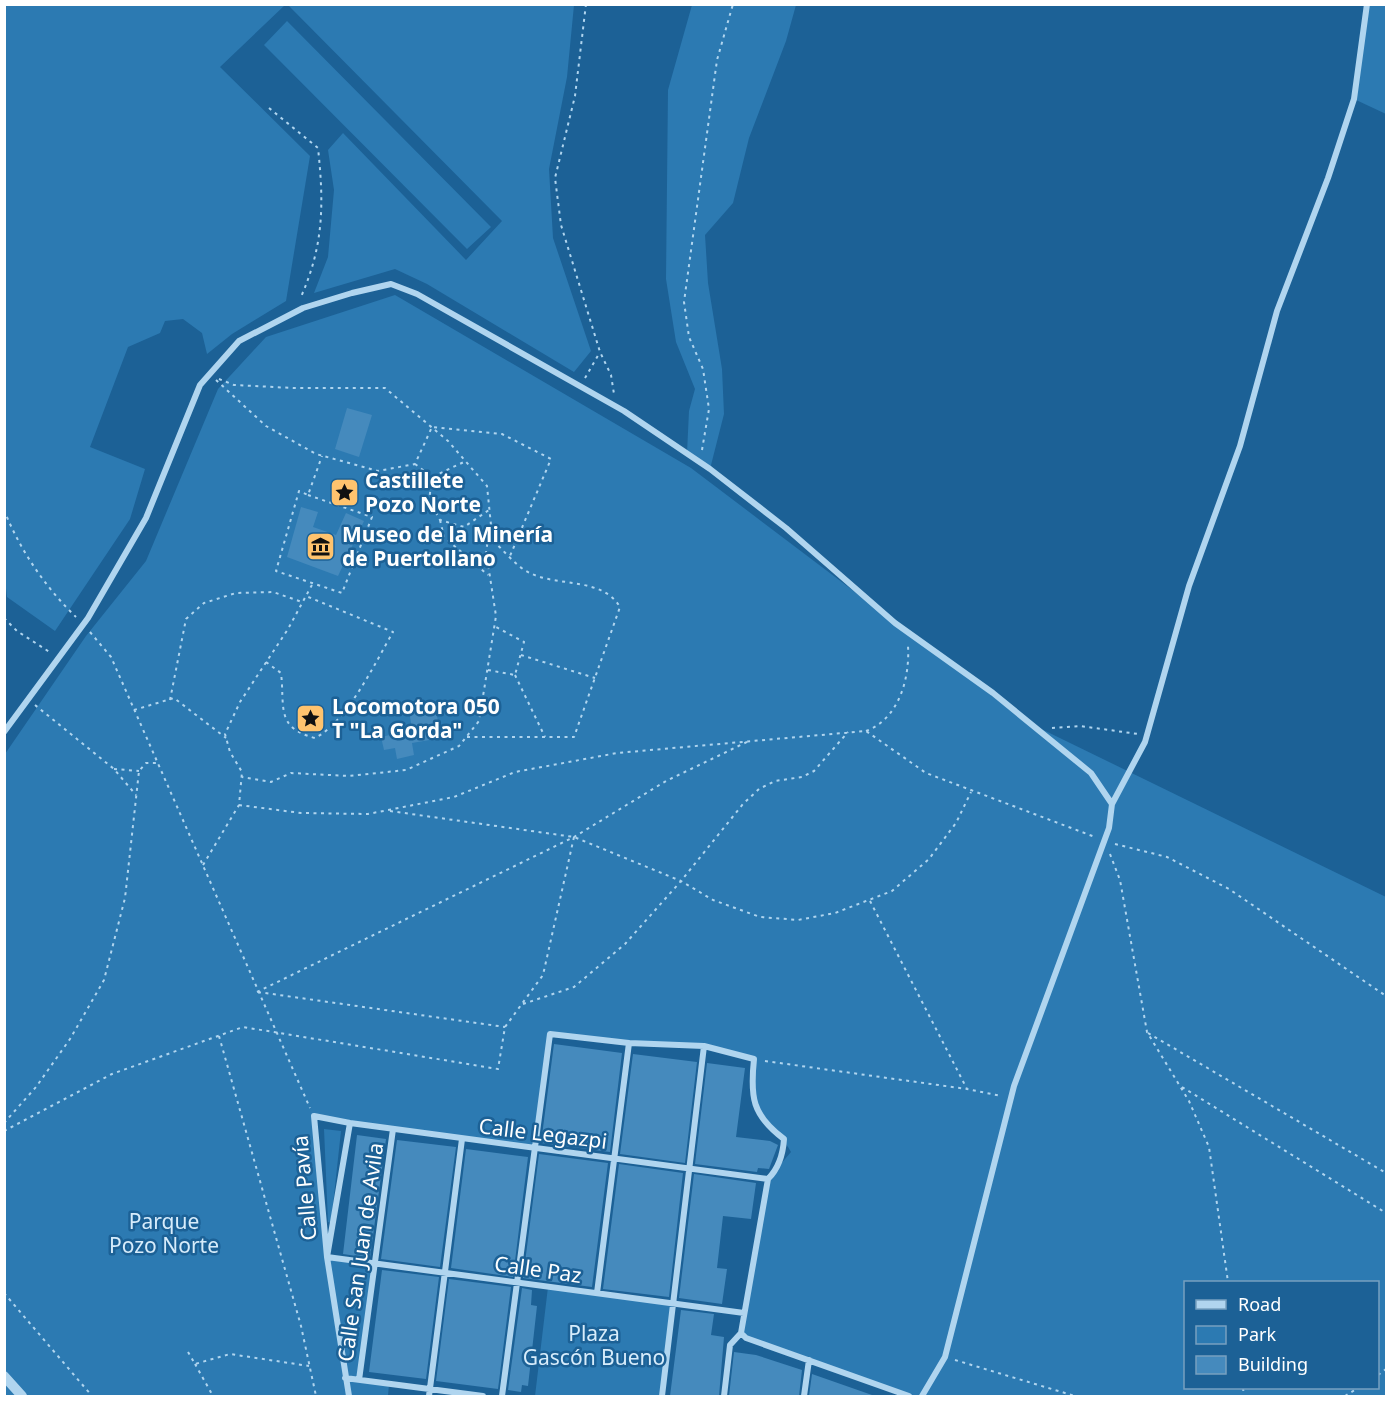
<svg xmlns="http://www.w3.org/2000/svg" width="1391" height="1401" font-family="'Noto Sans',sans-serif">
<rect width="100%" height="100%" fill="#1c6196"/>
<path fill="#2c7ab2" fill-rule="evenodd" d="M4,5H285L220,67L310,156L286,301L232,334L207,354L202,333L183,319L165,321L160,333L128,347L90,447L145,469L130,519L55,631L7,597L5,580Z
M288,5H574L567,77L549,169L553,238L591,351L574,372L427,284L395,269L314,293L328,257L334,190L328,150L343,133L466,260L502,221Z
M692,5H796L786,41L749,138L733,203L705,235L708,283L722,369L724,414L710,469L687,453L689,411L695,389L676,342L666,279L668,90Z
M1367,5H1386V114L1354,99Z
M287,21L491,227L467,249L264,45Z
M395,295L691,468L1027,722L1386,897V1396H909L746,1338L741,1333L768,1179L791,1152C782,1134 760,1123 754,1103C750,1091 753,1072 753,1059L704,1046L550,1034L533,1148L314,1116L327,1257L374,1264L359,1380L389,1384L388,1396H5V754L86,636L146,561L218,389L266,337ZM1186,1282H1378V1388H1186Z
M324,1129L341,1131L331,1223L328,1222Z
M548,1287L673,1303L662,1396H535Z"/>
<path fill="#458abd" d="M347,408L372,415L359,457L335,449Z
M301,507L318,512L313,527L336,535L346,513L364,521L338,576L287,557Z
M435,705L441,738L412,743L414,755L397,759L395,748L384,750L381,737L412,730L409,710Z
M554,1044L622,1053L610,1152L541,1143Z
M633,1054L697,1062L685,1163L620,1154Z
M707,1063L745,1068L736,1137L770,1141L778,1145L769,1169L758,1168L757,1172L695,1164Z
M357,1135L386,1139L370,1258L343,1254Z
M397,1140L456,1147L440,1267L381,1259Z
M466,1149L528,1157L513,1277L451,1268Z
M539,1154L608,1163L592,1287L523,1278Z
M619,1164L683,1173L669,1297L603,1289Z
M694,1174L756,1183L751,1219L723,1216L717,1268L727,1269L722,1304L679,1298Z
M382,1270L439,1277L426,1379L369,1372Z
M449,1279L511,1287L498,1389L436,1381Z
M522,1288L532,1290L531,1305L537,1306L528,1386L522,1385L521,1392L508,1390Z
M681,1310L714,1314L711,1335L724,1337L719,1396H670Z
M734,1352L756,1355L802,1370L799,1396H729Z
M812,1374L872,1395V1396H809Z"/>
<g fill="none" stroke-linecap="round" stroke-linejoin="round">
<path stroke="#b0d5ef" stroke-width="2" stroke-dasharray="3 4.5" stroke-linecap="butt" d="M586,4L575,96L555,178L561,225L600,352L611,375L614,394
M269,108L318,148C324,204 324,246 300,299
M585,378L600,352
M219,379L234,385L293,388H385L448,441L487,486L491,525L486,551L496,616L479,721L459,746L406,770L349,776L291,773L271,782L242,777
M216,380L266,426L316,454L378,471L415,464L432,427L502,434L551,459L510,556
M702,450L709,409L703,369L689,337L684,302L717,60L733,4
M415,464L432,477L466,461
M432,477L429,501L440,520L464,527L489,510
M308,495L372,517L342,593L276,571L299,491L308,495L322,456
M4,510C20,550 45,587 76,617
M440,520L444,537L488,575
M4,618L17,631L51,653
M90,632L111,657L310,1108
M521,655L595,678
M266,662L281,673C285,706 275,728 315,738C347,722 375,663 393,632L306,596
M488,670L515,675L524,642L496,627
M515,675L545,737
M170,700L186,619L204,603L236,593L273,592L302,602
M35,705L114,769L136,795
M134,710L174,698L226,738
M1052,728L1080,726L1138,734
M866,731C899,719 910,678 908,646
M467,737H574L620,607C602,577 558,587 530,573C516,567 503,549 491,539
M114,769L139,771
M239,805L301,813L368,814L454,797L515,772L617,753L866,731L926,773L1095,837
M390,811L574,837L681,881L713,900L760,917L798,920L835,913L892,891L929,859L956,823L971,792
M1115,844L1167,857L1229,889L1386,996
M1110,854L1120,880L1147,1032L1189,1101L1209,1147L1228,1282
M203,865L239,805L242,772L230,752L225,734L240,702L288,629L313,583
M870,901L967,1089L1001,1096
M257,992L574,837L666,781L749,741
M258,992L505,1027
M523,1004L574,987L625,944L681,881L743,804L759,789L775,781L802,777L814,771L848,732
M1148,1033L1386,1173
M219,1036L301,1326L316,1396
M765,1061L967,1089
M1182,1087L1386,1213
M4,1123L36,1087L70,1039L104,980L125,898L139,771L146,763H157
M4,1131L112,1074L243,1027L498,1069L505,1027L543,975L574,837
M4,1293L92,1396
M188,1352L195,1364L230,1354L309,1366
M955,1360L1075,1396
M195,1364L213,1396
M1378,1375L1386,1369
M1243,1388L1244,1396
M1345,1396L1358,1388"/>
<path stroke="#b0d5ef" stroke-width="6" d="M4,732L88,618L146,518L200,385L239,341L303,308L352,293L391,284L417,294L624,411L710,469L786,528L895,623L993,693L1091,773L1112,804
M350,1123L327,1257L744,1313
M597,1293L629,1043
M345,1378L483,1396
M359,1380L393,1129
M349,1396L327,1257L314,1116L350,1123L768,1179
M429,1396L462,1139
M502,1396L550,1034L629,1043L704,1046
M662,1396L704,1046L754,1059C750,1097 752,1115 784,1139C783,1155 779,1168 768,1179L741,1333L746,1338L909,1396
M724,1396L730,1345L741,1333
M804,1396L809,1360
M922,1396L945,1357L1014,1086L1109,828L1112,804L1145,742L1189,586L1240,446L1277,311L1328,178L1354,99L1367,4"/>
<path stroke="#b0d5ef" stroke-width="10" d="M4,1376L22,1396"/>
</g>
<defs>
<symbol id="sight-square" viewBox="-11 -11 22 22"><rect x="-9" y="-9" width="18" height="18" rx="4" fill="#ffc36e" stroke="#1c6196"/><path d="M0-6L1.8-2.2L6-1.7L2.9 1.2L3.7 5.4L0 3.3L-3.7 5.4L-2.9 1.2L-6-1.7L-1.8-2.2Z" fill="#111"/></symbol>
<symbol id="museum-square" viewBox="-11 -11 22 22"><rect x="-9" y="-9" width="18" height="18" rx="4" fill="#ffc36e" stroke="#1c6196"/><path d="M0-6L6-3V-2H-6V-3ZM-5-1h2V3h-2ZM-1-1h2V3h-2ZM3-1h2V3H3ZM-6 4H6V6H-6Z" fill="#111"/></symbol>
</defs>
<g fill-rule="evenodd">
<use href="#sight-square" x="328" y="476" width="33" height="33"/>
<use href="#museum-square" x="304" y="530" width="33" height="33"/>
<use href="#sight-square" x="294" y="702" width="33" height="33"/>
</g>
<g text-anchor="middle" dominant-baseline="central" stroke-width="5" stroke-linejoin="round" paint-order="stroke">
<g font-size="21" font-weight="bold" fill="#fff" stroke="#1c6196" text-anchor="start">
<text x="365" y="480">Castillete<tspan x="365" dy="24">Pozo Norte</tspan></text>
<text x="342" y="534">Museo de la Minería<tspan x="342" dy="24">de Puertollano</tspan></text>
<text x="332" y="706">Locomotora 050<tspan x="332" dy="24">T "La Gorda"</tspan></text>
</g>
<g font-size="21" fill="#fff" stroke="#1c6196">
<text transform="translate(543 1133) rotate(7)">Calle Legazpi</text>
<text transform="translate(304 1188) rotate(-95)">Calle Pavía</text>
<text transform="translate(360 1252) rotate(-82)">Calle San Juan de Avila</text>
<text transform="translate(538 1269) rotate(8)">Calle Paz</text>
</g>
<g font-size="21" fill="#d7ecfb" stroke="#1c6196">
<text x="164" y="1221">Parque<tspan x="164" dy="24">Pozo Norte</tspan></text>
<text x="594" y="1333">Plaza<tspan x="594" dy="24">Gascón Bueno</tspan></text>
</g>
</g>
<rect width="1391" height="1401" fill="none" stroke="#ffffff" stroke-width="12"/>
<rect x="1184" y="1281" width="195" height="108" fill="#1c6196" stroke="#77a0c0" stroke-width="1.5"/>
<rect x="1196" y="1300" width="30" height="9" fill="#b0d5ef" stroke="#77a0c0" stroke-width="1.5"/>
<text x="1238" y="1311" font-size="18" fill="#ffffff">Road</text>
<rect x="1196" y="1326" width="30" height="18" fill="#2c7ab2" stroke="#77a0c0" stroke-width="1.5"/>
<text x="1238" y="1341" font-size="18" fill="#ffffff">Park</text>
<rect x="1196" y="1356" width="30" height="18" fill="#458abd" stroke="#77a0c0" stroke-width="1.5"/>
<text x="1238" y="1371" font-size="18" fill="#ffffff">Building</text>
</svg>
